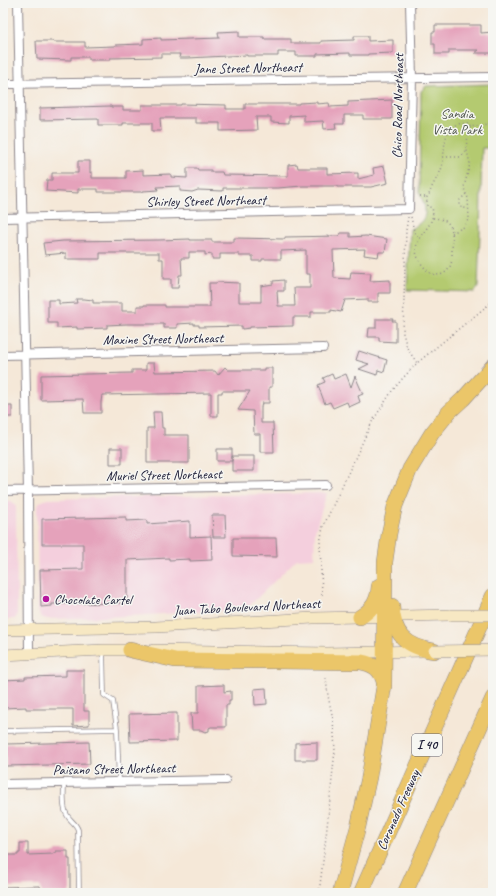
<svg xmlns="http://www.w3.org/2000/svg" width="496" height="896" font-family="Caveat,sans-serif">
<rect width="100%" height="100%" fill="#f6f6f2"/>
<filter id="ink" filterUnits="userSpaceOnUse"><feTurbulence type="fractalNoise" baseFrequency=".025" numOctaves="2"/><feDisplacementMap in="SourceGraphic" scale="8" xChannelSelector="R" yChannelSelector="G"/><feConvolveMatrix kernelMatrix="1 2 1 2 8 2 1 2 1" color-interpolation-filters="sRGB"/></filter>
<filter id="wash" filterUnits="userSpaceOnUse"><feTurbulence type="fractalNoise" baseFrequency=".012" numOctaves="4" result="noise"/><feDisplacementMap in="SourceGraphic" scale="16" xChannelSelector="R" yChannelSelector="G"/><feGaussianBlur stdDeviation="0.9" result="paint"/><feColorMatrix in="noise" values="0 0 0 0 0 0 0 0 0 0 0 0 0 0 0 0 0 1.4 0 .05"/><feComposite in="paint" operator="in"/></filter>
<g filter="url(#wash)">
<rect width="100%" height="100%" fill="#f5e8d8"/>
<path fill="#f4cfdd" d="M327,493L315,531L314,558L297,559L246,609L129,616L47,619L41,617L38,611L37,508L40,502L47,499Z
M3,501H11L15,504L16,507L17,615L15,619H3Z"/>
<path fill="#b4ca6f" stroke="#6b7655" d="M493,84V148H482L480,234L478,287L475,292L407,290L410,229C430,220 427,209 419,192L421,91L426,86Z"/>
<g id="blocks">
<path fill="#e5a2bb" d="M435,25H481V33L493,32V53H475L479,50H449V54H435V44H432V32H435Z
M239,31V37H264V39H291V43H321V41L354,40V36H368V41L393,40V53L368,54V55H350V53L317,54V56H296V52H278V56H247V55L188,58H179L180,54H161V57L110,58V60H89V57H71V60L37,59L36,41H53V42H85V47L115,46V45L143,44V39L161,38V40L219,38L218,32Z
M392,100V119H363V115H344V124H335L336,128L324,129L323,121L304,122V115L289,116V123L271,122V117H256L257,130L220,131V123H196V118H160L161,131H152V123H123V125H98V119L40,120V108L111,106V107H123V110H142V105H181V104L226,105V109H245V104H299V103L317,102V104L329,103L330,107L348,106V102Z
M78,161H90V173L92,172V178H126V171L143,170V175L171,174V177L187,178V168H197L198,170H211V172H222L223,175L288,176V165L297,164L298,168H327V174L358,173V179L374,175L373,168L384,166L388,183L371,187H337V186H302L278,188H223V191L198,190L192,192L180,191V186L157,187L158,190L143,191V192H98V189H78V193L46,191L47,180H52V173H78Z
M341,233H350V237L366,236L387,239L385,252H379L378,257L364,255L365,249L333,250L334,278L350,279L351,272L371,273L370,281L390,280V293H378V302H368V299L345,300L341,312L331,310V312H311V317H293V326L250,327V328L242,329V326L199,327V325H194V323L177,324V328H164V324H126L107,325V328L77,329V327L57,328V323H48V300H59V304L77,303L76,299H84L93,300V303H122V311H137V306H144V305H165V307H210L209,283H217V282L239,283V302H261V286L273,284V281L284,280V291H277L278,306H295L294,288H310V274H306V250L281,251V259H262V261H253V256H239V254H220V259H212V254L205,255V252H189V258H181L182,275H179L178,288H171V279H163V259H159V253H100V259H66V253L45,255L43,243L63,241L159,240L190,239V240H212V242H234V238L285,239V237L339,236Z
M376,319H393L392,321H396V342L379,341V337H368L369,328H376Z
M359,351L387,360L384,372L378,370L377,375L359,369L369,364L356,360Z
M146,363H154L155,372L215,371L218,375L225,367L228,370H264V368H272V387H269V403H262L261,407V423H273L274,452H260V434H254L253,411L238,410L250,391H222V393H218V416H211V393L102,395L101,402V413H84L83,399L41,400V375L132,373V370H146Z
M332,374L334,379L346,374L351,387L355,376L363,394L358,396L360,402L349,407L347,402L333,408L330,402L325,404L318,385L325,382L323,378Z
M3,406H12V417H4Z
M153,412H161L162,428H164V435H189V463H147V428H154Z
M110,448H122V464H110Z
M217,449H232V461H217Z
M232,456H254V471H232Z
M212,515H225L226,537H213Z
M126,517V521L147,520V524L190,521V537L211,536L212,560L190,561V559L169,560V558L127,560V603L52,604V606L41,607L40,570L83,569V544H42V519Z
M233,538H276L277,557L233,556Z
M66,670H84V711H89V725L73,726V709H26V707L3,708V680L25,679V677L66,676Z
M224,685V692L231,691V700H229V705H226V727H211L209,728V731L205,732L201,730H192L191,713H198V686Z
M266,688L267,704L255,705L254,689Z
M177,713V741L130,742L129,714Z
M89,742L90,764L6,766L5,746L6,744Z
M317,742V760H295V743Z
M20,843H28V855L53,854V853H56V851H68V859H70V891H69V893H42V891H41L40,886L3,887V855H18V853H20Z"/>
</g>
</g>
<g filter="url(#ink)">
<use href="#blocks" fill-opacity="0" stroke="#8c858a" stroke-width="1"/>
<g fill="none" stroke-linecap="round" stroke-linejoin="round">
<defs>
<path id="service" d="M103,651L104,695L113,701L117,729
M3,731L117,729L119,782
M64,783C64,793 62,807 67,815C70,821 76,823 78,830L79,893"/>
<path id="minor" d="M18,3L28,491L29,654
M3,84L493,77
M3,218L409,209L412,78L410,3
M3,355L323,348
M3,491L326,485
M3,784L226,780"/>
<path id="secondary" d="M3,630L156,627L313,618L451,615
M153,650L327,653L424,651
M3,655L103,650H136"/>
<path id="motorway" d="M392,606C393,635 407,647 434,651
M360,617C373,609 378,601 379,586
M130,650L175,660L361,662C374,664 381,670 384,682
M340,893L358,827L369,777L384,686L385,562L389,534L395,506L410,469L432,433L449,412L463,399L493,366
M361,893L493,596
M405,893L493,698"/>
</defs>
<use href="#service" stroke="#8c858a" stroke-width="5.5"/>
<use href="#minor" stroke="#8c858a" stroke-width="10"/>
<use href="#secondary" stroke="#8c858a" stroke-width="12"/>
<use href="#motorway" stroke="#8c858a" stroke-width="16"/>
<path stroke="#8c858a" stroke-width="1.5" stroke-dasharray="1 3" stroke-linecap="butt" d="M443,157H460L466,152
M466,194L460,200V207L468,209
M420,197H427
M408,217L406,230L403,333L407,348L417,363
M411,217L414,231L419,239
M433,218C454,219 453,232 452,249C452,259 453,268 443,274C435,276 429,274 424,267C400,239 439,230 432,208L427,206V197C430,194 430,191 432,187C435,180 440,174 442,167C446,150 440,119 469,124L470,127L483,125L493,122
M452,233L464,227L469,218L468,198L465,192L464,187L470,164L466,146L470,127
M322,595L320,543L323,527L372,422L392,391L403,378L417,363L493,301
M319,893L326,837L335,750L333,719L328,696L326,678"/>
<use href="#service" stroke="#fff" stroke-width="4"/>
<use href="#minor" stroke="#fff" stroke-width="8"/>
<use href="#secondary" stroke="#f7e8c3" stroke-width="11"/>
<use href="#motorway" stroke="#ebc669" stroke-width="15"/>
<defs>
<path id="secondary-bridge" d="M451,615H493
M434,651L493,650"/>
</defs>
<use href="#secondary-bridge" stroke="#8c858a" stroke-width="12" stroke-linecap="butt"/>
<use href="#secondary-bridge" stroke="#f7e8c3" stroke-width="11"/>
</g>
</g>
<circle fill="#b5179e" stroke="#f6f6f2" stroke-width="1.5" cx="46" cy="599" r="4"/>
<g text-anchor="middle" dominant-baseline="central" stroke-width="3" stroke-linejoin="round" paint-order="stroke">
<rect fill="#f6f6f2" stroke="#626272" stroke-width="1" x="412" y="734" width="30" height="22" rx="3"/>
<g font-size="13" font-weight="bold" fill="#22223b">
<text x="427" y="745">I 40</text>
</g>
<g font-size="14" fill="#22223b" stroke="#f6f6f2">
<text transform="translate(248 68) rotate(-1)">Jane Street Northeast</text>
<text transform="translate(398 106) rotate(-89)">Chico Road Northeast</text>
<text transform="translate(206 201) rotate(-1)">Shirley Street Northeast</text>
<text transform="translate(163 339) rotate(-1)">Maxine Street Northeast</text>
<text transform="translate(164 475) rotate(-1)">Muriel Street Northeast</text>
<text transform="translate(247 607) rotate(-3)">Juan Tabo Boulevard Northeast</text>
<text transform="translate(114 769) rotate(-1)">Paisano Street Northeast</text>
<text transform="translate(398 810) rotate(-66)">Coronado Freeway</text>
</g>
<g font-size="14" fill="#4e544b" stroke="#f6f6f2">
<text x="457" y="113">Sandia<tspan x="457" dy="16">Vista Park</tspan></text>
</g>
<g font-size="14" fill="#22223b" stroke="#f6f6f2" text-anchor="start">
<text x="54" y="599">Chocolate Cartel</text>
</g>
</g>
<rect width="496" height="896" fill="none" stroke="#f6f6f2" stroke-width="16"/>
</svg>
